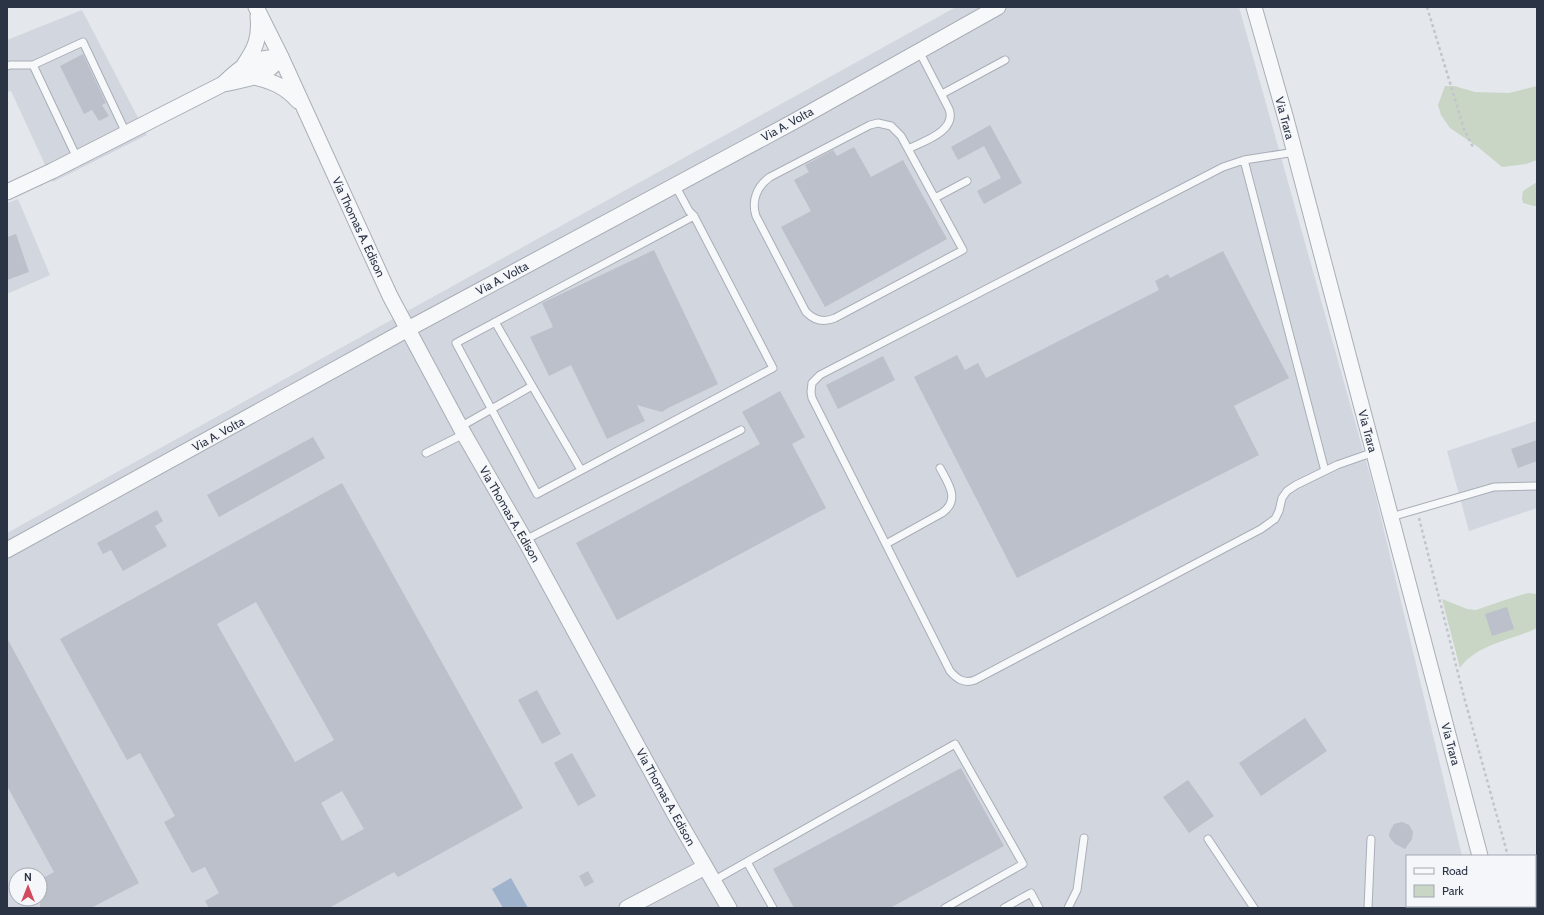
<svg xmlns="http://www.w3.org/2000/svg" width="1544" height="915" font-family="Cabin,sans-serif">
<rect width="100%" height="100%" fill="#e4e7ec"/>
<path fill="#d2d6de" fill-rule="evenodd" d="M956,7H1239L1375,493L1462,856H1407V906H1474L1475,908H7V533ZM16,875H40V899H16Z
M82,10L147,135L53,182L11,91L7,92V40Z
M18,199L50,275L7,294V203Z
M1537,421V508L1469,531L1447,451Z"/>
<path fill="#c9d6c5" d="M1445,86H1454L1475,92L1509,93L1537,86V160L1526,164L1502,167L1478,147L1450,128L1441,115L1438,105Z
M1537,182V206H1534L1523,203L1522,198L1523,191Z
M1528,593L1537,594V628C1511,641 1478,643 1460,668L1442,599L1467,609L1476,610L1505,600Z"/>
<path fill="#9fb4cc" d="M511,878L528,908H503L492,889Z"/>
<path fill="#bbc0ca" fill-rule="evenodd" d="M83,54L106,103L102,105L109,116L99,121L92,110L84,114L60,66Z
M990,125L1022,183L984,204L977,191L1001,178L984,146L958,160L951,147Z
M854,147L871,177L903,160L947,239L825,307L781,227L811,211L794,180L809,172L805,165L833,150L837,156Z
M16,234L29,272L7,280V237Z
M654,250L718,384L668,408L662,412L637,405L645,421L607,439L571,365L549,376L530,337L553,327L542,303Z
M1223,251L1289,378L1234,406L1259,455L1017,578L914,377L957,355L965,370L978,363L986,378L1159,290L1155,281L1168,274L1170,278Z
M883,356L895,380L838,409L826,385Z
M780,391L805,437L792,444L826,508L617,620L576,543L760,444L742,412Z
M313,437L325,458L219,517L207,495Z
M1537,440V461L1518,468L1511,449Z
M342,483L523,808L398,877L394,872L329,908H209L205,901L219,893L205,867L192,873L164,822L175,816L140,753L127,760L60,639ZM256,602L334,740L295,762L217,624ZM342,791L364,829L342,841L321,803Z
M157,510L163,521L155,526L167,546L123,571L111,550L103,554L97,543Z
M1507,607L1514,629L1492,636L1485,614Z
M7,638L139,883L91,908H40V880L54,872L7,786Z
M537,690L561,734L542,744L518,700Z
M1305,718L1327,751L1261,796L1239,763Z
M572,753L596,796L578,806L554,763Z
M961,768L1004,846L890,908H794L773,869Z
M1188,780L1214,816L1189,833L1163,797Z
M1402,822L1409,825L1413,832L1412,839L1405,849L1395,844L1390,838L1389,835L1390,831L1394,824Z
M588,871L594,882L585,887L579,876Z"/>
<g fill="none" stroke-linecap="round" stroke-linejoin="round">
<defs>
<path id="lane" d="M7,66L10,65H33
M942,94L1005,60
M878,123L891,126L901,136L963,250L835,318C824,323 814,320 806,312L756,216C751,201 757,186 770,177L870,125Z
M908,149C924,141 957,131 949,109L919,51
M1295,152L1244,160L1223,167L820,375L812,383L811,392L812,398L950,671C957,679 964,684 975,680L1261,529L1275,519L1279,511L1282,498L1287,491L1296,485L1337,465L1374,452
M77,158L33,65L83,42L126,133
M1244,160L1325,471
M675,185L689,211L694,216L773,368L537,494L456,343L694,216
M935,198L967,181
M495,322L581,470
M460,427L532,386
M426,453L464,434
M1391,517L1494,487L1537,486
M525,540L741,430
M886,544L942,513C961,500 948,483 940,468
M1208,839L1254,908
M747,862L773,908
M713,881L955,744L1023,864L945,908
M1004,908L1031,893L1039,908
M1068,908L1077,890L1084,838
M1368,908L1371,839"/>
<path id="street" d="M256,7L281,57L390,296L464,434L525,540L674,813L729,908
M1254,7L1286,119L1480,856
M244,65C256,48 260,37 258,16
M254,77C272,81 286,87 298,101
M223,84C247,79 265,78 281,57
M7,192L52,171L223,84C244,64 251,58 281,57
M7,550L408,329L793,122L998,7
M1493,906L1494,908
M627,908L705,867"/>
</defs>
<use href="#lane" stroke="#a9aeb7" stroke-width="9"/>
<use href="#street" stroke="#a9aeb7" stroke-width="17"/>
<path stroke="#c2c5cb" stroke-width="2.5" stroke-dasharray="3 3" stroke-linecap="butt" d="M1427,7L1464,129L1474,149
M1419,518L1464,697L1508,856
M1523,906L1524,908"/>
<use href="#lane" stroke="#f7f8fa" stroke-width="7"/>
<use href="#street" stroke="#f7f8fa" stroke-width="15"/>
</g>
<g text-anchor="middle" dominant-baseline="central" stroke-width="3" stroke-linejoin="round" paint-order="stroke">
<g font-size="12" fill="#2b3445" stroke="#f4f6f9">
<text transform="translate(1285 118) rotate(75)">Via Trara</text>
<text transform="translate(787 124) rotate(-29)">Via A. Volta</text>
<text transform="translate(359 227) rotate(65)">Via Thomas A. Edison</text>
<text transform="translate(502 278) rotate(-28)">Via A. Volta</text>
<text transform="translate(1368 431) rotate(75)">Via Trara</text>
<text transform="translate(218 434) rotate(-29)">Via A. Volta</text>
<text transform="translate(510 514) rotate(60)">Via Thomas A. Edison</text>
<text transform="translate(1451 744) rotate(75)">Via Trara</text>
<text transform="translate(666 797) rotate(61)">Via Thomas A. Edison</text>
</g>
</g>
<rect width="1544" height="915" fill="none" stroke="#2b3445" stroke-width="16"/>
<rect x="1406" y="855" width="130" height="52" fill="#f4f6f9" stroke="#a4a8b1"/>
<rect x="1414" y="868" width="20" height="6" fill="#f7f8fa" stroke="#a4a8b1"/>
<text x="1442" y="875" font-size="12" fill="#2b3445">Road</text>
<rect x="1414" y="885" width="20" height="12" fill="#c9d6c5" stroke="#a4a8b1"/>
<text x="1442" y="895" font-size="12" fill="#2b3445">Park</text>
<g transform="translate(28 887)"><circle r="19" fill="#f4f6f9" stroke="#a4a8b1"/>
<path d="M0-3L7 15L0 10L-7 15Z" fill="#d1495b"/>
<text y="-6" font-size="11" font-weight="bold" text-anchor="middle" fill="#2b3445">N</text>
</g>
</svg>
